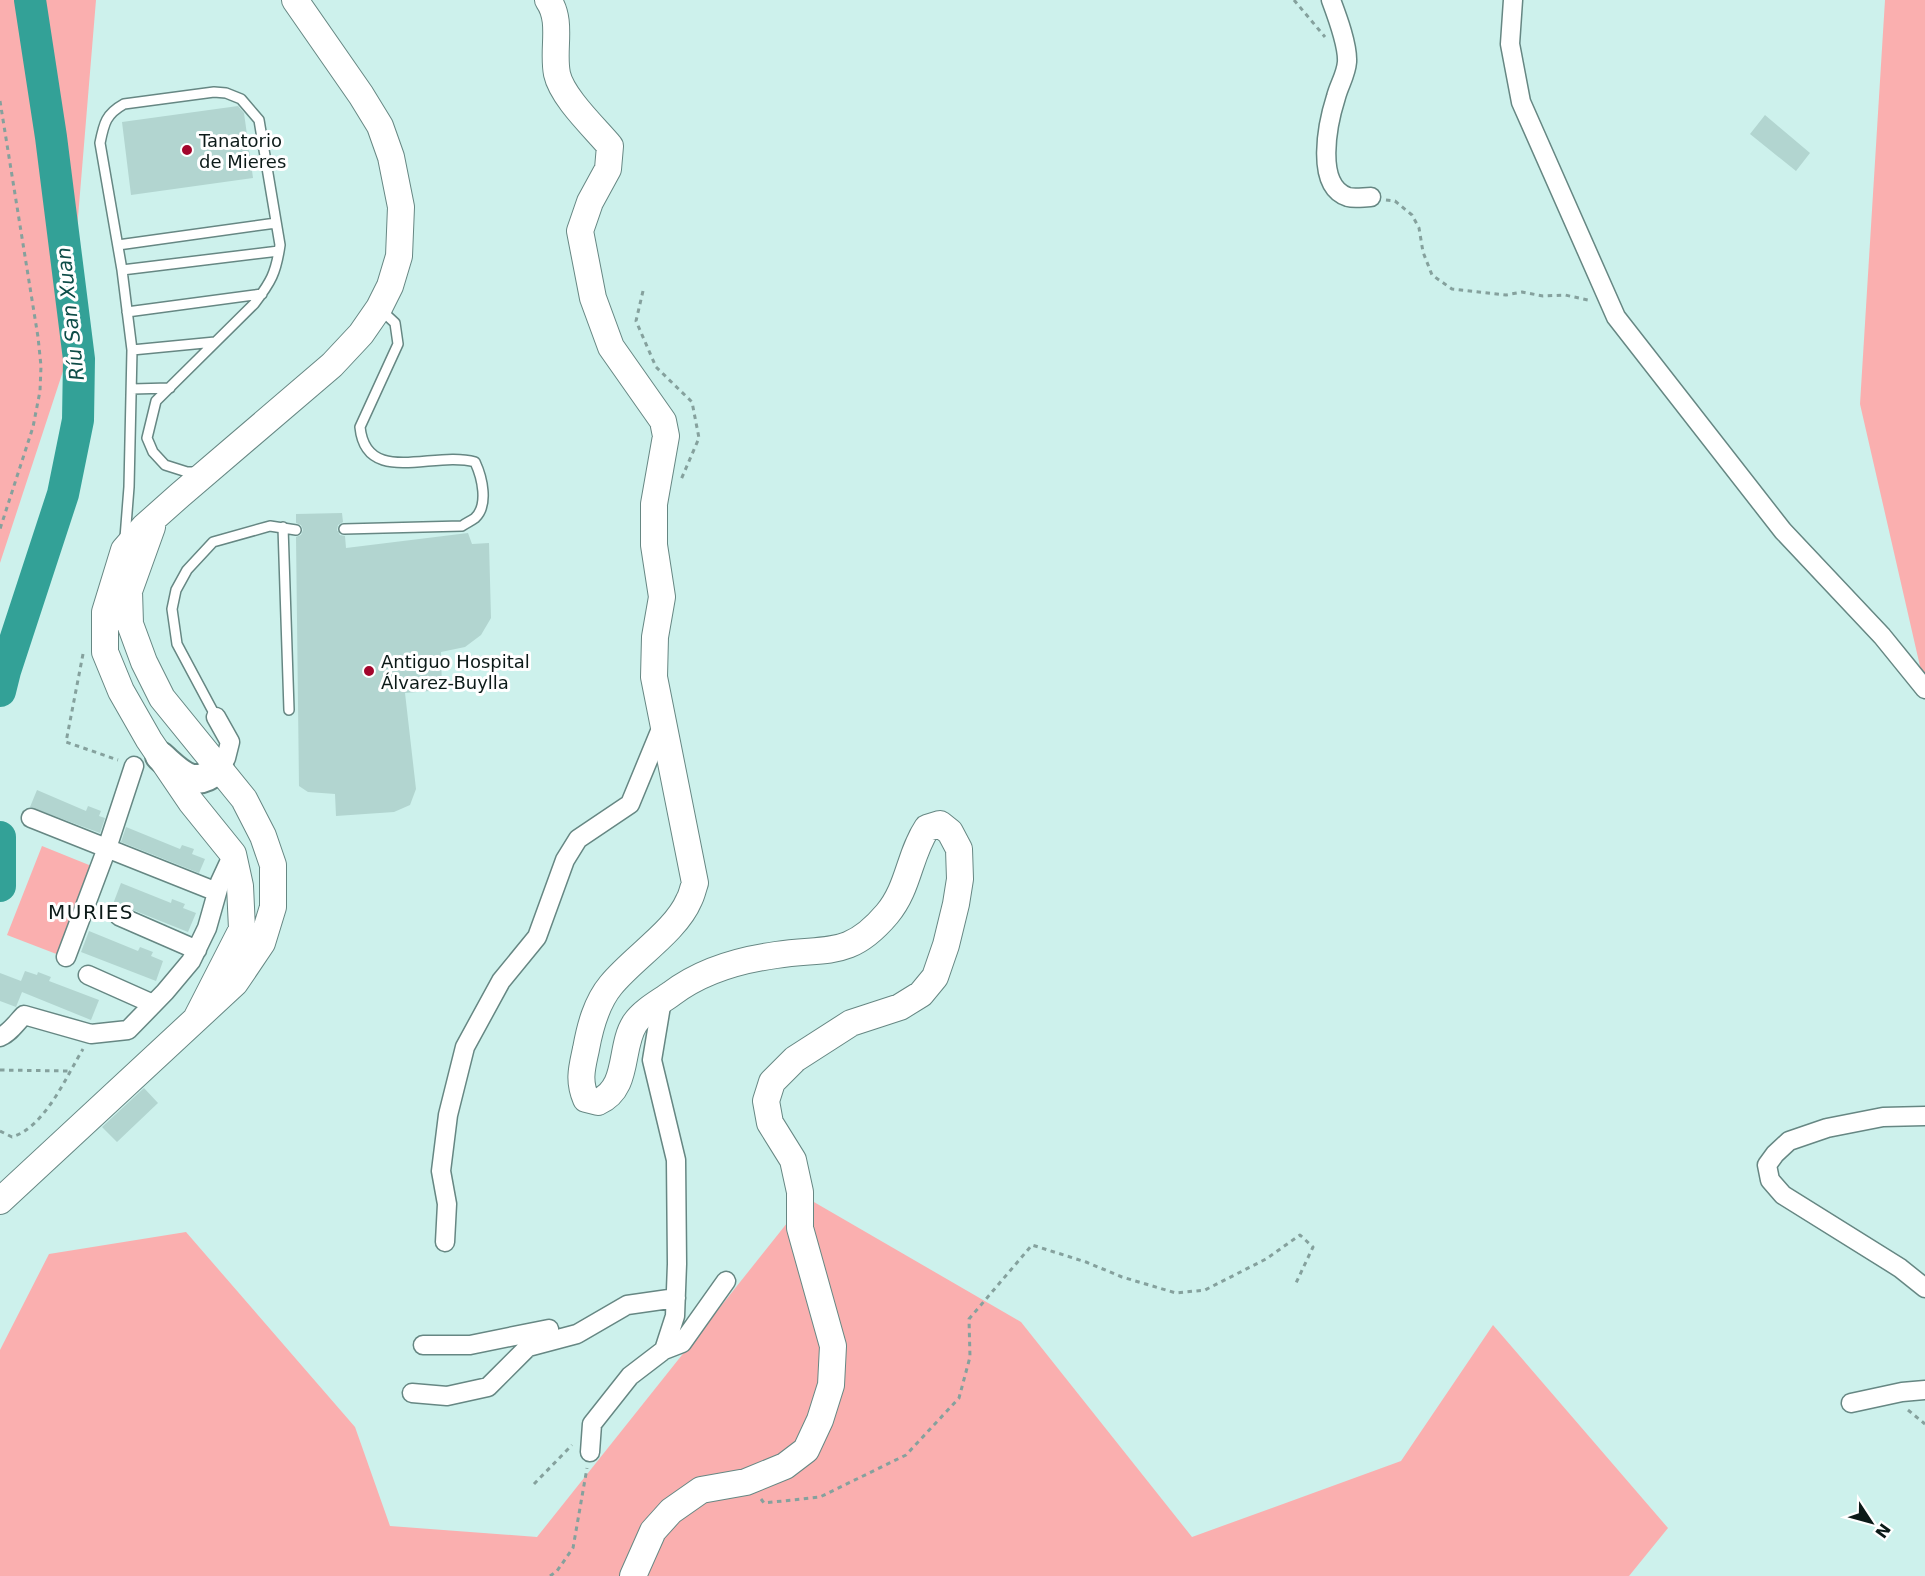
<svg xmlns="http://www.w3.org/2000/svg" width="1925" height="1576" font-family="'DejaVu Sans',sans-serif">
<rect width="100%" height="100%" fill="#cdf1ec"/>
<path fill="#faafaf" d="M0,0H96L66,362L0,563Z
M1885,0H1925V688L1860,404Z
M42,846L94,867L59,955L7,935Z
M807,1198L1021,1322L1192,1537L1401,1461L1493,1325L1668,1528L1629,1576H0V1350L49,1254L186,1232L355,1427L390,1526L537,1537Z"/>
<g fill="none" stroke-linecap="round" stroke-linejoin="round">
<path stroke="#33a197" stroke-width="32" d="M0,691L5,671L63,494L78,420L79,359L51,137L30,0
M0,837V886"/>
</g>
<path fill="#b2d5d0" d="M238,106L244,113L253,178L131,195L122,122Z
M1765,115L1810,153L1796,171L1750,134Z
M342,513L343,522L338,525L337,530L340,535L345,536L346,548L468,533L472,544L489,543L491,618L481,635L465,647L441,652L442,690L405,693L416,789L410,805L394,812L336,816L335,794L308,792L299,786L296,537L301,535L303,530L301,525L296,523V514Z
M37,790L86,811L88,806L101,811L99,816L105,818L100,833L30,807Z
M126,827L180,849L182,845L194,849L192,854L205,859L199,873L121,842Z
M121,883L171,903L172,899L185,904L183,908L196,913L188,932L123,906L113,904Z
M89,931L138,951L140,947L153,952L151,956L163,961L156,981L81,952Z
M25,971L37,975L38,972L51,977L49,981L99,1000L91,1020L22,992L16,1007L0,1001V973L21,981Z
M144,1088L158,1103L117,1142L102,1127Z"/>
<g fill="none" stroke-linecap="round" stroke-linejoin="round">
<defs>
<path id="lane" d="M118,245L276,223
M122,270L279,251
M127,312L262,294
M132,350L215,342
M132,389L170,388
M283,527L289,710
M344,529L462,526C466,523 471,521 475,518C489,505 482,477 475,462C434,450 366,487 360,427L398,344L395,323L380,309
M125,538L129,487L132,350L122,270L100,143C104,123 106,114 124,104L214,92L226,93L241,99L259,120L280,245C276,273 271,282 254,304L156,401L147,438L153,452L165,465L187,472H199
M216,717L177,644L172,609L176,590L187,570L213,542L270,526L296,530"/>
<path id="street" d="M1331,0C1337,16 1348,45 1347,62C1346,75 1339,85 1336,97C1328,122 1314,186 1348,197C1355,199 1364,197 1371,197
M1513,0L1510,44L1521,102L1616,317L1783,531L1882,636L1925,689
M216,717L230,742L226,758L219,768
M31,818L217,892
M119,916L197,950
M66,957L107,848L134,766
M88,975L153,1004
M662,1000L652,1060L676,1160L677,1264L675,1316L664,1350L682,1343L726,1281
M0,1037C10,1033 17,1022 24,1015L91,1034L128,1030L165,992L191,961L207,928L220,882L233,854
M1925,1116L1883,1117L1827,1128L1789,1141L1775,1154L1767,1165L1770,1180L1783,1195L1900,1268L1925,1288
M445,1242L447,1204L441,1171L448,1115L465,1047L501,981L537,937L565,860L578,839L630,804L663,724
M423,1345H470L549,1329
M412,1393L447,1396L488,1387L528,1347L577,1334L627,1305L676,1298
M1851,1403L1902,1392L1925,1390
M590,1452L592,1424L630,1376L664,1350"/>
<path id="secondary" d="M548,0C563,21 552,49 557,74C562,97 594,127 610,146L608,169L590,202L580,231L593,298L611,347L663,421L666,436L654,504V545L662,597L655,637L654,677L695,883C693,888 692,895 689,900C676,931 633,958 611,985C596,1003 590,1027 586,1049C582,1068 578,1080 586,1099L598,1102C630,1088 619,1047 635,1023C643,1011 660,1002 671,994C701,971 739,960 776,955C827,947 849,959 887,914C909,888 909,855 927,828L940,824L950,832L959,849L960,879L956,904L946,945L935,977L921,994L900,1007L851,1023L795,1059L772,1082L766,1101L770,1123L793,1160L800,1192V1228L833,1346L831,1385L820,1420L806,1450L785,1466L746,1482L701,1490L671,1511L653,1531L633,1576
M197,1017L242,929L240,886L233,854L191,802L149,740L121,691L105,652V612L124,550L144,527L180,495L332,365L361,334L379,308L390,286L399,256L401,207L391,157L380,126L361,95L295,0
M0,1201L235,983L262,943L273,907V865L263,836L244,799L162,698L144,662L130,624L129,591L152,527"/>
<path id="primary" d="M160,756C181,774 193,791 219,768"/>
</defs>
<use href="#lane" stroke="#668783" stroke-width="12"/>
<use href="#street" stroke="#668783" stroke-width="21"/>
<use href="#secondary" stroke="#668783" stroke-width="28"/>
<use href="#primary" stroke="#668783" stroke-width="32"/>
<path stroke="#85a19d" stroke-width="3" stroke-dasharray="4.5 4.5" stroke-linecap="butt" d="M1294,0L1325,37
M0,101L38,337L41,366L40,391L33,427L0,529
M1386,200L1395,201L1412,215L1419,228L1423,252L1432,275L1452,289L1506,295L1522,292L1543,296L1565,295L1588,300
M643,291L636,321L656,367L692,402L699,438L680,482
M83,654L66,742L118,760
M0,1070L69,1071
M0,1131L12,1137C45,1127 66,1077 83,1049
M1908,1410L1925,1424
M534,1484L572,1445
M761,1499L764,1503L820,1497L906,1455L959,1398L970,1357L969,1319L1032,1245L1086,1262L1122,1277L1176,1293L1205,1290L1266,1259L1300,1235L1313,1247L1296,1283
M550,1576L557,1571L573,1548L587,1468"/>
<use href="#lane" stroke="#fff" stroke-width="9"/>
<use href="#street" stroke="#fff" stroke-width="18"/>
<use href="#secondary" stroke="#fff" stroke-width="26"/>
<use href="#primary" stroke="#fff" stroke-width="28"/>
</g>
<g fill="#a3052c" stroke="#fff" stroke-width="2">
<circle cx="187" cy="150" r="6"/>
<circle cx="369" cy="671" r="6"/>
</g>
<g text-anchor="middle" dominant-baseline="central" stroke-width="6" stroke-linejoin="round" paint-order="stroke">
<g font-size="18" fill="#0c1a18" stroke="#fff" text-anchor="start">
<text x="199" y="140">Tanatorio<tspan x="199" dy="21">de Mieres</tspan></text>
<text x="381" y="661">Antiguo Hospital<tspan x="381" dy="21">Álvarez-Buylla</tspan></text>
</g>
<g font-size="20" font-style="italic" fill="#0e4d48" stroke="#fff">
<text transform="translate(70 314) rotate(-96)">Ríu San Xuan</text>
</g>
<g font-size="20" letter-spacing="1.5" fill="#0c1a18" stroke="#fff">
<text x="91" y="912">MURIES</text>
</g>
</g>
<g transform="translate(1871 1522) rotate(126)" stroke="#ffffff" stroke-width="4.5" paint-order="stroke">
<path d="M0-4.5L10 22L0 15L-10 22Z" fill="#0c1a18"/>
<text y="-9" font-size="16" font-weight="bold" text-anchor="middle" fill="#0c1a18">N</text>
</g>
</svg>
